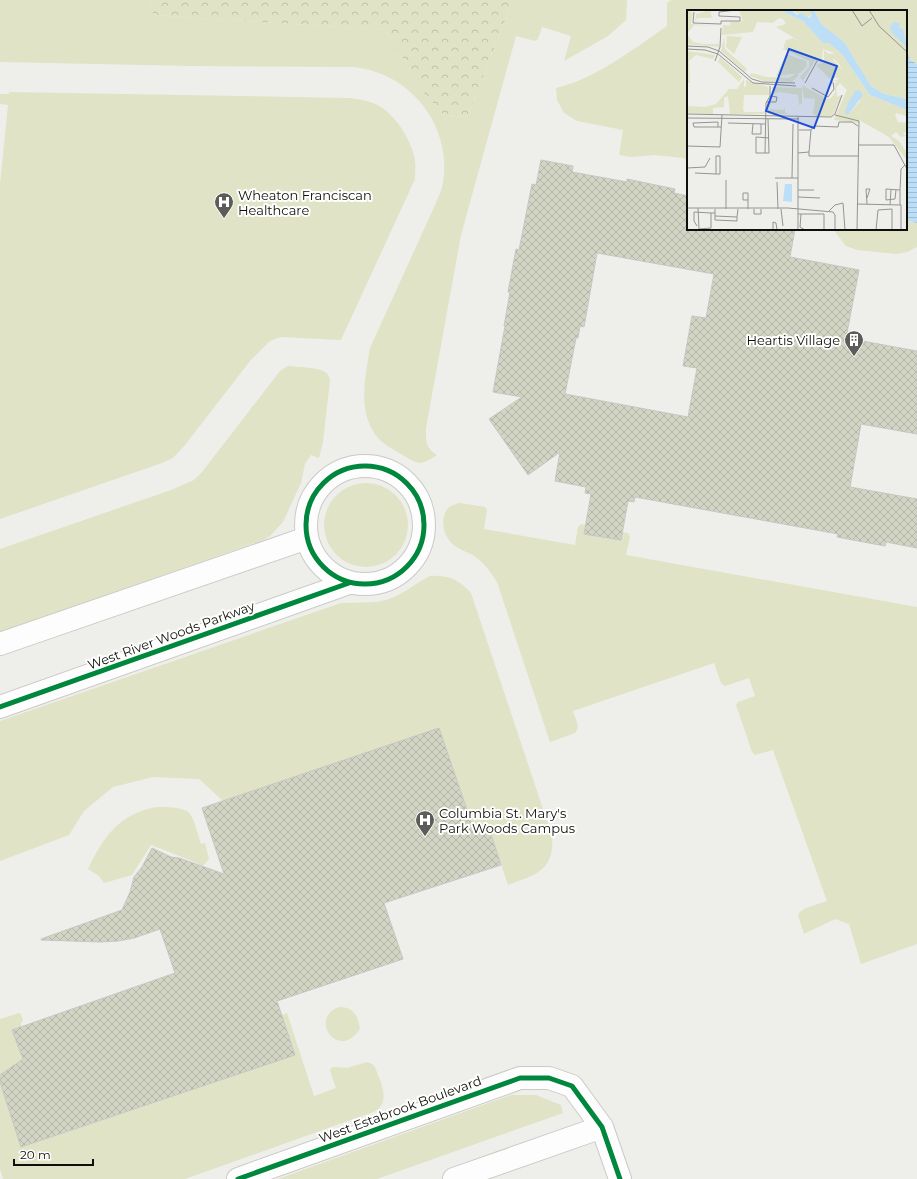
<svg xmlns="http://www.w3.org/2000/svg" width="917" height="1179" font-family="Montserrat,sans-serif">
<defs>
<pattern id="forest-crowns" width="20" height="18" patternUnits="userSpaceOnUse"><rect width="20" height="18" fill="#e0e3c5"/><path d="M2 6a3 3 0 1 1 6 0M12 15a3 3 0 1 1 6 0" fill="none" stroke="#bfc2a8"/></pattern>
<pattern id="water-rules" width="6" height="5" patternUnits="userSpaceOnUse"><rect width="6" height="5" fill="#bddef7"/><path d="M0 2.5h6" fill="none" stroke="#a1bdd3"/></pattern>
<pattern id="building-cross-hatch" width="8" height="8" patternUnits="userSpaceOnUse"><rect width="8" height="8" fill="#d2d4c4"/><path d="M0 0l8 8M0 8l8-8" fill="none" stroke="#b3b5a7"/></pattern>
</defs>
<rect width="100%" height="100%" fill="#eeefea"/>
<path fill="#e0e3c5" d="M0,0H150L153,15L386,30L424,93L444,115L467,117L513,0H627L626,20L608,36L564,61L571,36L542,27L538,39L535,41L516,36L461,235L426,428C426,442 425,447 437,455C419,467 418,464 401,454C393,449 384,445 378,438C357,413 365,378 370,348L435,205C438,198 442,190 443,182C450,140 428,99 392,79C380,72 367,69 354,67L191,66L0,62Z
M671,0H917V64L911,60L906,53V11H688V161L683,158L655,155L631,157L619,155L623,130L577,121L564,113L557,100L556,88C595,79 634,49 667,26V3Z
M9,92L349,98C360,99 371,101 381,107C397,117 413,143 415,161C416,167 415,173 415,179L341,340L281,337L270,341L250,361L185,445L173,458L162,463L0,519V184L8,105L0,104V94H9Z
M906,218L909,221L917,223V247L907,252L896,254L857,250L846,246L833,229H906Z
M288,366C297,367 317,367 325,372C328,373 329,376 330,380L323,442L319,458L311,455L305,464L301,483L283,522L270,536L263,540L0,632V549L171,490L194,480L202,472L280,371Z
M324 525a42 42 0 1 1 84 0a42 42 0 1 1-84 0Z
M460,503L485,507L487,510L484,529L575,545L578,527L581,524L585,525L584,534L621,540L622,532L628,533L630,537L626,555L917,607V944L861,964L849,924L835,919L804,934L798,915L801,911L806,908L827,901L773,750L755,755L752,752L736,705L738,702L755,696L749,678L725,686L721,683L714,663L573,711C575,719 581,727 575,733L550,742L497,582C491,573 486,565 477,558C471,553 462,551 455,546C446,540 441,526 444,516C447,507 451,505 460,503Z
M430,576C447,575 459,579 471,593L552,836C555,871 535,875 508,885L488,825L484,826V828L475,831L439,728L223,801L199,779L153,777L113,787L84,811L69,835L0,861V721L341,603C356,602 372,604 386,600C402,596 415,583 430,576Z
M157,807C165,807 180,807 187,811C194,815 198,836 201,844L205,843L209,859L203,866C186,858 169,852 151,845L132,875L104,883L99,876L88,869C103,837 120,813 157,807Z
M339,1007C354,1007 358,1016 360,1029C338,1062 308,1018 339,1007Z
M19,1013L21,1014L23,1021L21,1023V1027L12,1030L23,1059L0,1075V1019Z
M287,1013L314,1096L336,1088L330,1071L331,1068L335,1067L347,1068L367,1062L372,1064L375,1067C380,1081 391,1100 376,1111L185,1179H3L0,1169V1082L22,1147L295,1055L282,1015Z
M511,1095H536L561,1105L563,1113L377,1179H278Z"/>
<path fill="url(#forest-crowns)" d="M150,0H513L467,117L444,115L424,93L386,30L153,15Z"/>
<path fill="url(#water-rules)" d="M906,53L911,60L917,64V223L909,221L906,218Z"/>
<path fill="url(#building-cross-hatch)" stroke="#c6c7c4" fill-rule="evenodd" d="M541,160L573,166L572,172L627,182V179L675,189L674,193L688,196V229H795L790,257L859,270L846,338L917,351V434L861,424L850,487L917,499V548L886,542L885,546L837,537L838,534L635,497L634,502L628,501L621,540L584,534L591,494L585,493L586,487L555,481L560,452L528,475L489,419L522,397L493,392L505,326H504L510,292H508L516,249L519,250L532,184L536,185ZM597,253L714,274L706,318L692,316L683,366L697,368L688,417L565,394L576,338H578L580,326L584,327Z
M439,728L474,830L488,825L501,865L384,903L403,959L277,1001L295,1055L21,1147L0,1082V1075L23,1059L12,1030L175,973L160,929L134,938L118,941L101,942L41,940V939L122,910L130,892L134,877L142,867L152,848L171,857L179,858L224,874L202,808Z"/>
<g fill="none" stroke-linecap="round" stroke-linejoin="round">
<defs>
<path id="minor" d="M306 525a59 59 0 1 1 118 0a59 59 0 1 1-118 0Z
M0,644L307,538
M0,707L349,583
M238,1179L520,1078H549L572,1086L602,1127L620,1179
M454,1179L602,1127"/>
</defs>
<use href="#minor" stroke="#cacac7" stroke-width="24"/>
<use href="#minor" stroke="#fcfdfc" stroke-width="22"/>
<defs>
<path id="cycleway" d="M306 525a59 59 0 1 1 118 0a59 59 0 1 1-118 0Z
M0,707L349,583
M238,1179L520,1078H549L572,1086L602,1127L620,1179"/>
</defs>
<use href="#cycleway" stroke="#fffffe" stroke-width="8"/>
<use href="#cycleway" stroke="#00873e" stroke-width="5"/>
</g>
<defs>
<symbol id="hospital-pin" viewBox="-11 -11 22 30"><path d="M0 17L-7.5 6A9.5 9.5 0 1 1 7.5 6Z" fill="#5c5d5a" stroke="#fffffe"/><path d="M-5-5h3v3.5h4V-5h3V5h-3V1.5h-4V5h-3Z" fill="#fff"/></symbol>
<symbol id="building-pin" viewBox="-11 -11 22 30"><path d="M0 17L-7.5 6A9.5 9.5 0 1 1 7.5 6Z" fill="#5c5d5a" stroke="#fffffe"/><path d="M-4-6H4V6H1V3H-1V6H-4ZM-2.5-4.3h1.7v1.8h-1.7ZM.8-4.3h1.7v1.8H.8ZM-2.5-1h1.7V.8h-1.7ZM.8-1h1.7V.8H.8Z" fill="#fff"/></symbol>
</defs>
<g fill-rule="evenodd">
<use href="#hospital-pin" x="213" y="191" width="22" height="30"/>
<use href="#building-pin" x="843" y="329" width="22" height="30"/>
<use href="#hospital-pin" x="414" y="809" width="22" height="30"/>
</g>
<g text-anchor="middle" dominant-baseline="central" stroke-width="4" stroke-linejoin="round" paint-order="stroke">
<g font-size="13" fill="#0e0e0c" stroke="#fffffe" text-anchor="start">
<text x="238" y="195">Wheaton Franciscan<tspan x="238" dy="15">Healthcare</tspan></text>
<text x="840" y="340" text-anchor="end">Heartis Village</text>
<text x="439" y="813">Columbia St. Mary's<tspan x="439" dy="15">Park Woods Campus</tspan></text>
</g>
<g font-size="13" fill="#0e0e0c" stroke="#fffffe">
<text transform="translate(171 635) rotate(-20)">West River Woods Parkway</text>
<text transform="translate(400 1109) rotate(-20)">West Estabrook Boulevard</text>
</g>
</g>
<g transform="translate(687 10)">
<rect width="220" height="220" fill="#eeefea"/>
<path d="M0,0L6,3L4,14L33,16L7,15L1,23ZM23,0L25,8H10L8,13L9,4ZM36,15L49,16L66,22L35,25ZM1,25L6,32L15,34H32L31,26L32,37L0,34ZM40,26L55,27L47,44L39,37ZM37,27L38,39L60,59L58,62L34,41ZM107,28L112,33L110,43L122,48L123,53L130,47L135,49L133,52L128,51L116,71L113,67L122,57V51L96,39L99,30ZM0,41L28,45L26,49L9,45L2,51L3,73H0ZM99,44L119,51L120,56L113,63L89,66ZM33,47L55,67L52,72L31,52ZM145,49L158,62L162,73L160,75L153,73L149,78L150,87L155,85L147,103L144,106H129L126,103L128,89L117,88L115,75L140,89L144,88L148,83V73L151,72L146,70H150L152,68H142L129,55ZM64,63L80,67L102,68L110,63L112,65L105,72L77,71L63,66ZM57,69V77L59,76V70L81,77L82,85H57L56,100L58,102H78L77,104H43L41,86L37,88V97L26,98V104L0,103V75L1,96L18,97L29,94L42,79H50ZM85,77L115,78V94L112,95L111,85L93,82L85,84ZM183,85L220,100V106L209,103L208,105L211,112L220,113V120L216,124L219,126L214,127L209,122L204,126L212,131L220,143V150L202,127L172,110V104ZM80,92L84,93L81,99L97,100L98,97V102L101,104H81Z" fill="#e0e3c5"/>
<path d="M52,0H93L116,11L136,33H142L155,44L183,85L172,104V113L147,110L160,80L153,73L154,71L160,75L162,73L153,55L147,49L137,52V40L142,44L148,43L136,39L135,49L130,47L124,54L122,48L110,42L112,33L109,29L89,17L99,14L96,9L92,8L86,13L70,12L66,22L60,20L58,22L49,16H43V12L56,11ZM168,84L173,91L161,105L159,102L160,95ZM104,0H121L125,5L119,8Z" fill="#e0e3c5" fill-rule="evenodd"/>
<path d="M127,0H220V89L197,84L184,76L157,32L134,14Z" fill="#e0e3c5"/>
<path d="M93,0H104L110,5L114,3L122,8L125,5L121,0H127L134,14L157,32L184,76L197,84L220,89V100L183,85L155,44L142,33H136L116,11ZM207,12L213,13L212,18L216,19L220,37L205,23L203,17ZM172,80L176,85L161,105L158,103L160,95L168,81ZM98,174H105V192L96,191Z" fill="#bddef7"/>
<path fill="none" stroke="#949591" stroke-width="1" d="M165,0L175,16L185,8M182,0L192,16L220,42M7,2L6,13L34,14V11H53V7L32,6V2L49,0M0,36L21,37L32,41L65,69L75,72L108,73M0,39L18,40L31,44L66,73L109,76M28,51L33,37L34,18M118,73L130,51M125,78L141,87L147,79L146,72M79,92H89L90,87L83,86M0,104L144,107L148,104L155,85M148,105L172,111L170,220M0,108L112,109M81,109L82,143H69V127L82,128M41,113L78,114M66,114L65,124H74V114M31,117V112L6,113L7,117H34M112,120H124L122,142M124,120L127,116L151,117L152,112H165L171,116M171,135H207L220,159M0,136L33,137L35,105M78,143L79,93L83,86V76M111,143L122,142V146H171M0,158L18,157L23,148M8,163L29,164H33V146H29V164M88,168H111M105,168L106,114M90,172L91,199M111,180H127M209,180L208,189L199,190V179L213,180V195M213,180L214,159L218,155M111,187L133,188M180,188L183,179H179L180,194M170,194L214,195V220M203,195L204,180M0,198H101L146,202L148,205V220M11,198L12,219L24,218V203H28V199M39,199V170M61,199V183H56V190H61M67,199V204H74V199M94,199L96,216M142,201L148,195L156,193L158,220M28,203V206L50,207L51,199M111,204H137V219M114,204L113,217L118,220M28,206V210L50,211V207M10,216L7,211V202L24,203M86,220V212L89,213L90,220M111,220V107M113,220H143M189,220L191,200L205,199V220"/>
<path fill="#1d4ed8" fill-opacity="0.15" stroke="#1d4ed8" stroke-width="2" d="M102,39L150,56L127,118L79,101Z"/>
<rect width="220" height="220" fill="none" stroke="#0e0e0c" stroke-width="2"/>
</g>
<path d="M14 1159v6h79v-6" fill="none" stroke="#0e0e0c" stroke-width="2"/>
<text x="20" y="1159" font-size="12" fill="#0e0e0c" stroke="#fffffe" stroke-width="3" paint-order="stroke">20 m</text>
</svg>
